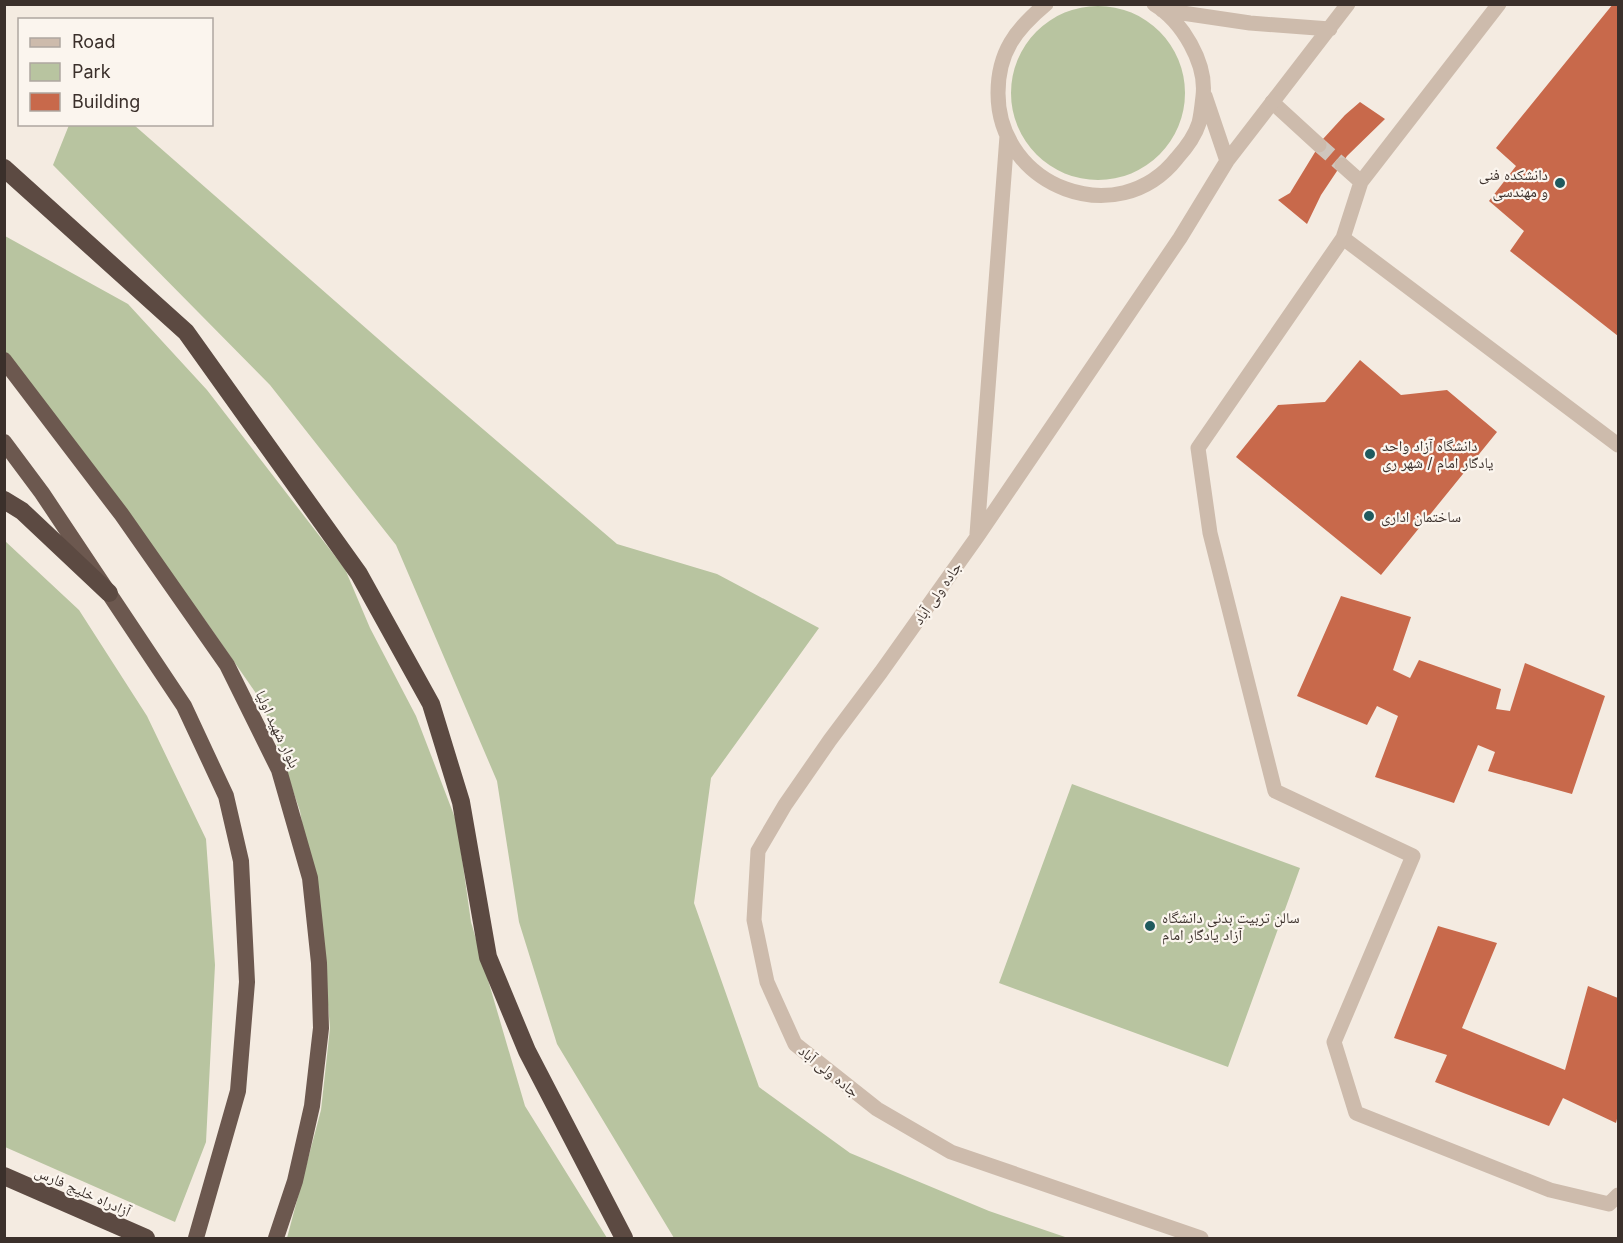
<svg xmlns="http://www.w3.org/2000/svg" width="1623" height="1243" font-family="Inter,'Noto Naskh Arabic',sans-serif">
<rect width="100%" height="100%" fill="#f4ebe1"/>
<path fill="#b8c4a0" d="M1011 93a87 87 0 1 1 174 0a87 87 0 1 1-174 0Z
M69,125H134L400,358L617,544L717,574L819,628L711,778L694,903L759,1087L850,1153L989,1211L1068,1238H674L557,1044L519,922L497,781L396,545L270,385L53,165Z
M5,236L128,304L207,390L345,569L370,628L416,716L457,823L471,922L525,1106L607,1238H287L321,1110L330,1028L323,945L300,811L262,702L205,620L5,363Z
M5,541L79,610L147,716L206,839L215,965L206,1142L175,1222L5,1147Z
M1072,784L1300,868L1228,1067L999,983Z"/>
<path fill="#c8694b" d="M1613,4H1618V336L1510,251L1524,231L1489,201L1516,166L1496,148Z
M1360,102L1385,119L1347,156L1321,195L1307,224L1278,200L1290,193L1323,139L1345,115Z
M1360,360L1401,395L1447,390L1497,432L1381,575L1236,457L1278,405L1325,402Z
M1341,596L1411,617L1393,670L1410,678L1419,660L1501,689L1496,709L1510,711L1525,663L1605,696L1572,794L1488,771L1495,752L1478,745L1454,803L1375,777L1398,716L1377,706L1367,725L1297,696Z
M1438,926L1497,943L1462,1028L1565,1070L1588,986L1618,998V1115L1616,1123L1563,1098L1549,1126L1435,1082L1447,1055L1394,1038Z"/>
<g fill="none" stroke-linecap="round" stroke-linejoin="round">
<path stroke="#cfc6bd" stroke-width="15" stroke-dasharray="15 8" stroke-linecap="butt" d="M1319,145L1342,165"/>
<path stroke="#cdbbac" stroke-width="15" d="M1272,102L1319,145
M1342,165L1361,182L1343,238L1618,445
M1361,182L1499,4
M1343,238L1198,448L1210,533L1275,791L1413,856L1334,1042L1356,1113L1550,1190L1609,1204L1618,1195"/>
<path stroke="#cdbbac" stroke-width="15" d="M1046,4C1016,29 998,52 998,93C998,187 1118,233 1177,158C1186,148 1195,136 1199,123C1201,115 1202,105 1203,96C1207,63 1182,21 1154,4
M1162,10L1250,23L1330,29
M1205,96L1227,161
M977,534L1007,136
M1201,1238L951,1152L877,1109L795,1044L767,982L754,920L758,851L785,805L830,740L881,672L977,537L1180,238L1227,161L1348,4"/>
<path stroke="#6c584f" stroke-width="16" d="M4,360L122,515L227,665L279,770L310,878L319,963L321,1028L312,1106L295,1181L276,1238
M4,442L42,493L184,706L226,796L241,861L247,982L238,1091L196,1238"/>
<path stroke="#5c4a42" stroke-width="18" d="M4,168L186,332L359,574L431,704L461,802L488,957L527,1051L624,1238
M4,500L22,511L109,593
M4,1176L146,1238"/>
</g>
<g fill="#1f5a5e" stroke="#fbf5ee" stroke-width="2">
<circle cx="1560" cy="183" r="6"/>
<circle cx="1370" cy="454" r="6"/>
<circle cx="1369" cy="516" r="6"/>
<circle cx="1150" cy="926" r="6"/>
</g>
<g text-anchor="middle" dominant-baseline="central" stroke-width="4.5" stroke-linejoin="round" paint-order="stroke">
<g font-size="15" fill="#3b302b" stroke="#fbf5ee" text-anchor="start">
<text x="1548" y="174" text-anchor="end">دانشکده فنی<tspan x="1548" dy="17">و مهندسی</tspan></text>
<text x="1382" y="445">دانشگاه آزاد واحد<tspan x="1382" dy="17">یادگار امام / شهر ری</tspan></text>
<text x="1381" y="516">ساختمان اداری</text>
<text x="1162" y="917">سالن تربیت بدنی دانشگاه<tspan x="1162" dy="17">آزاد یادگار امام</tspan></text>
</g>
<g font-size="15" fill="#3b302b" stroke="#fbf5ee">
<text transform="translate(937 593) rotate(-55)">جاده ولی آباد</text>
<text transform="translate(278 729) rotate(65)">بلوار شهید اوليا</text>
<text transform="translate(829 1071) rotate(39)">جاده ولی آباد</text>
<text transform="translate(83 1191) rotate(24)">آزادراه خلیج فارس</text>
</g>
</g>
<rect width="1623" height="1243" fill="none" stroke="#3b302b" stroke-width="12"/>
<rect x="18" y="18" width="195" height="108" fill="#fbf5ee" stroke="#aea6a0" stroke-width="1.5"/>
<rect x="30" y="38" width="30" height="9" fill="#cdbbac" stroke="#aea6a0" stroke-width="1.5"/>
<text x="72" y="48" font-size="18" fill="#3b302b">Road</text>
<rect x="30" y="63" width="30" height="18" fill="#b8c4a0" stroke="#aea6a0" stroke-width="1.5"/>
<text x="72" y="78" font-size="18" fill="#3b302b">Park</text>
<rect x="30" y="93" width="30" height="18" fill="#c8694b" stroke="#aea6a0" stroke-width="1.5"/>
<text x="72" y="108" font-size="18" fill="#3b302b">Building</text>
</svg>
